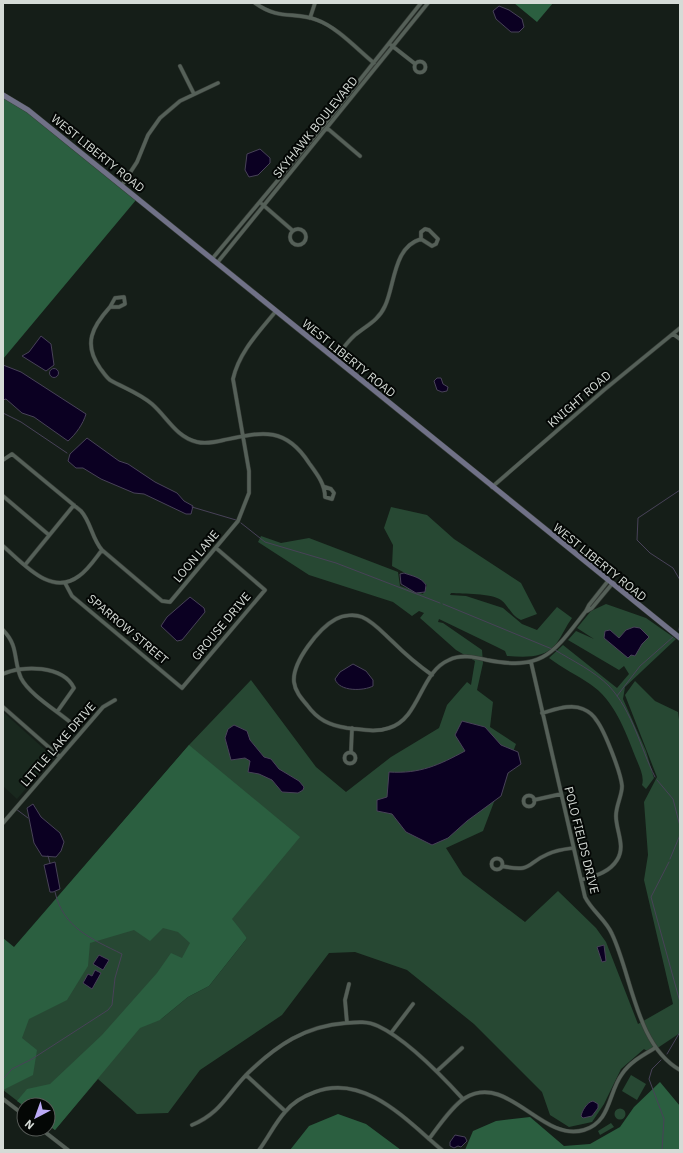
<svg xmlns="http://www.w3.org/2000/svg" width="683" height="1153" font-family="'IBM Plex Sans',sans-serif">
<rect width="100%" height="100%" fill="#151e18"/>
<path fill="#19281e" d="M3,712L53,757L17,799L3,786Z"/>
<path fill="#274833" fill-rule="evenodd" d="M391,507L427,515L454,539L521,583L537,614L521,620C511,616 509,606 501,600C491,593 463,594 451,593L450,595L466,596L503,608L522,624L537,630L557,607L572,618C566,626 562,636 556,644C544,659 524,657 507,656L505,651L497,647L439,619L438,622L443,623L482,650L483,663L477,690L493,702L490,727L516,744L483,831L446,848L463,875L525,922L558,891L596,928L606,942L638,1024L673,1004L644,880L648,855L644,802L657,777L625,695L635,681L655,701L678,712L680,727V1033L650,1053L644,1049L621,1069L604,1104L592,1122L569,1127L550,1115L542,1092L474,1024L407,970L355,952L329,953L282,1015L200,1070L168,1113L137,1114L98,1079L55,1130L48,1125V1105L24,1106L3,1090V961L189,745L251,680L316,767L346,792L391,757L439,728L447,705L467,682L471,685L475,661L456,650L420,618L424,613L419,611L412,616L393,602L309,575L258,542L261,536L281,543L309,538L398,572L400,586L423,594L427,585L392,566L393,545L384,528ZM231,920L247,938L209,986L188,997L160,1020Z
M606,604L646,618L676,639L625,687L623,699L646,751L654,778L646,789L642,785C645,776 638,764 635,756C625,730 614,700 590,684C577,675 562,668 549,658L563,645L617,688L629,674L624,666L619,670L568,640L576,631L594,639L577,628L591,611Z
M631,1075L646,1084L637,1100L622,1091Z
M614.5 1114a5.5 5.5 0 1 1 11 0a5.5 5.5 0 1 1-11 0Z
M611,1123L614,1127L600,1135L598,1131Z"/>
<path fill="#2b5f40" d="M514,3H553L537,22Z
M3,92L136,200L3,359Z
M189,745L300,837L232,919L247,938L209,986L188,997L160,1020L140,1028L55,1130L48,1125V1105L24,1106L17,1101L27,1089L50,1084L102,1035L157,973L171,953L182,958L190,943L178,932L163,928L150,941L134,930L90,943L88,966L67,1000L29,1019L22,1038L37,1050L33,1075L3,1090V938L14,947Z
M660,1082L680,1106V1150H465L473,1131L496,1121L530,1117L564,1146L590,1144L620,1127L634,1107Z
M338,1114L366,1124L401,1150H290L309,1126Z"/>
<path fill="#0b0022" stroke="#484258" d="M499,6L509,10L522,19L524,27L519,32H511L496,19L493,11Z
M260,149L270,158V163L258,175L249,177L245,170L247,154Z
M41,336L51,344L54,365L46,371L22,356L29,352Z
M3,365L21,372L86,414C83,424 76,434 68,441L34,417L22,413L6,399L3,400Z
M49.5 373a4.5 4.5 0 1 1 9 0a4.5 4.5 0 1 1-9 0Z
M437,378H441L443,384L448,387L447,391L442,392L437,390L434,381Z
M87,438L119,461L128,464L155,482L177,493L184,501L193,506L191,514H186L144,494L134,493L101,479L83,468H76L68,461L70,454Z
M404,573C412,576 421,577 426,585L425,592L416,593L401,584L400,574Z
M190,597L204,608L205,612L182,640L177,641L161,626L167,617Z
M634,627L640,628L649,637L642,644L635,656L631,655L628,658L604,638L605,631L610,630L619,638L626,630Z
M353,664L366,671L373,680V686C364,691 339,692 335,679L340,672Z
M462,721L485,727L501,745L518,752L521,764L508,773L501,796L467,821L448,838L432,845L406,832L392,814L377,811V800L387,797L389,772C420,774 439,765 465,751L455,735Z
M234,725L247,731L250,740L264,757L271,759L279,769L299,781L304,787L303,790L298,793L282,792L272,780L259,774L248,772L250,761L245,758L231,760L225,738L228,729Z
M33,804L41,817L60,833L64,842L61,851L56,857L42,856L34,843L27,808Z
M55,862L60,889L53,892H50L44,865Z
M604,945L606,961L602,962L597,947Z
M99,955L109,960L103,970L93,964Z
M95,970L101,973L92,989L83,983L88,974L92,976Z
M593,1101L598,1104V1108L592,1116L583,1118L581,1116C582,1111 587,1102 593,1101Z
M455,1135L465,1137L467,1141L461,1147L458,1146L454,1148L450,1146V1142Z"/>
<g fill="none" stroke-linecap="round" stroke-linejoin="round">
<path stroke="#484258" stroke-width="1" d="M3,413L21,422L67,453
M680,490L638,518L637,540L650,553L673,568L680,580
M192,507L236,520
M241,523L265,542L336,563L440,603
M443,604L552,649
M679,630L680,623
M555,650C573,661 594,671 609,686C633,712 640,747 655,777
M617,696L640,666L673,637
M657,780L673,799L680,826
M16,809L28,818
M48,856L50,863
M670,859L680,835
M669,862L651,897L680,1002
M667,1054L680,1032
M661,1060L652,1069L649,1079L664,1119L662,1150
M3,1079L12,1069L32,1059L108,1010L112,1005L115,978L122,954C92,939 63,928 55,892"/>
<defs>
<path id="minor" d="M255,3C280,21 294,11 317,20C337,27 358,50 374,63
M310,18L315,3
M391,45L414,63
M414.5 67a5.5 5.5 0 1 1 11 0a5.5 5.5 0 1 1-11 0Z
M180,66L194,94
M327,128L360,156
M122,185L137,162L148,135L160,118L180,101L218,83
M262,204L292,230
M290 237a8 8 0 1 1 16 0a8 8 0 1 1-16 0Z
M212,259L324,125L421,3
M217,263L428,3
M110,307L115,298L124,297L125,304L119,307H110C92,327 83,344 100,368C103,372 106,377 110,380C124,388 139,393 152,404C167,417 176,437 197,442C205,444 216,442 224,440C262,432 285,426 309,463C317,474 325,484 325,497L332,499L334,493L331,489L325,487
M673,334L680,339
M335,359C341,351 347,342 355,335C366,326 379,320 385,306C395,285 393,247 421,239L432,246L436,244L438,239L429,230L425,229L421,232V239
M3,460L12,454L81,511C91,522 92,539 102,550L162,601L170,602L238,521L249,493V471L233,379C239,352 259,332 276,311
M492,487L604,390L680,328
M3,496L49,535
M3,546C24,564 51,597 79,576C88,570 95,559 102,550
M25,565L74,505
M65,583L72,596L182,688L265,590L216,548
M587,611L592,608L612,584
M3,630C19,646 13,660 21,678C29,694 57,711 70,722
M531,662L585,897C592,911 606,920 612,934C632,976 636,1045 680,1070
M3,674C22,665 63,665 74,688L57,712
M432,675C418,665 405,654 393,642C383,633 374,622 362,617C355,614 343,615 336,619C319,628 292,662 294,682C295,691 301,698 307,705C318,720 329,725 347,728C360,729 375,733 389,728C420,719 420,672 449,660C461,654 474,657 487,660C544,671 553,653 586,611L589,605L608,581
M3,707L60,757
M542,713C554,710 571,703 583,709C588,711 594,716 597,721C605,732 621,773 622,786C622,796 616,805 616,816C616,831 626,846 617,860C609,873 594,876 581,880
M351,752L352,728
M344.5 758a5.5 5.5 0 1 1 11 0a5.5 5.5 0 1 1-11 0Z
M523.5 801a5.5 5.5 0 1 1 11 0a5.5 5.5 0 1 1-11 0Z
M534,800L561,794
M3,823L103,707L115,700
M491.5 864a5.5 5.5 0 1 1 11 0a5.5 5.5 0 1 1-11 0Z
M502,866C533,873 526,863 548,854C556,850 565,849 573,848
M347,1023L345,1000L349,984
M391,1033L413,1004
M437,1071L462,1048
M246,1075L285,1111
M3,1099L24,1115
M192,1125C221,1113 227,1094 248,1073C277,1045 305,1026 346,1023C357,1022 368,1021 378,1026C406,1039 442,1076 463,1099
M41,1129L68,1150
M429,1139C438,1127 452,1106 465,1098C508,1072 542,1143 584,1130C611,1122 608,1093 622,1074C630,1062 643,1055 655,1048
M259,1150C268,1138 275,1123 285,1112C293,1102 304,1096 315,1092C365,1073 407,1121 442,1150"/>
<path id="secondary" d="M3,95L28,110L680,638"/>
</defs>
<use href="#minor" stroke="#353b36" stroke-width="4.5"/>
<use href="#secondary" stroke="#353b36" stroke-width="6"/>
<use href="#minor" stroke="#556058" stroke-width="3.5"/>
<use href="#secondary" stroke="#707187" stroke-width="5"/>
</g>
<g text-anchor="middle" dominant-baseline="central" stroke-width="4" stroke-linejoin="round" paint-order="stroke">
<g font-size="12" fill="#d5dbd6" stroke="#040705">
<text transform="translate(315 127) rotate(-51)">SKYHAWK BOULEVARD</text>
<text transform="translate(98 153) rotate(39)">WEST LIBERTY ROAD</text>
<text transform="translate(349 358) rotate(39)">WEST LIBERTY ROAD</text>
<text transform="translate(579 399) rotate(-41)">KNIGHT ROAD</text>
<text transform="translate(196 556) rotate(-50)">LOON LANE</text>
<text transform="translate(600 562) rotate(39)">WEST LIBERTY ROAD</text>
<text transform="translate(221 626) rotate(-50)">GROUSE DRIVE</text>
<text transform="translate(128 629) rotate(40)">SPARROW STREET</text>
<text transform="translate(58 744) rotate(-49)">LITTLE LAKE DRIVE</text>
<text transform="translate(582 840) rotate(76)">POLO FIELDS DRIVE</text>
</g>
</g>
<rect width="683" height="1153" fill="none" stroke="#d5dbd6" stroke-width="8"/>
<g transform="translate(36 1117) rotate(221)"><circle r="19" fill="#040705" stroke="#585c59"/>
<path d="M0-3L7 15L0 10L-7 15Z" fill="#bbaaf6"/>
<text y="-6" font-size="11" font-weight="bold" text-anchor="middle" fill="#d5dbd6">N</text>
</g>
</svg>
